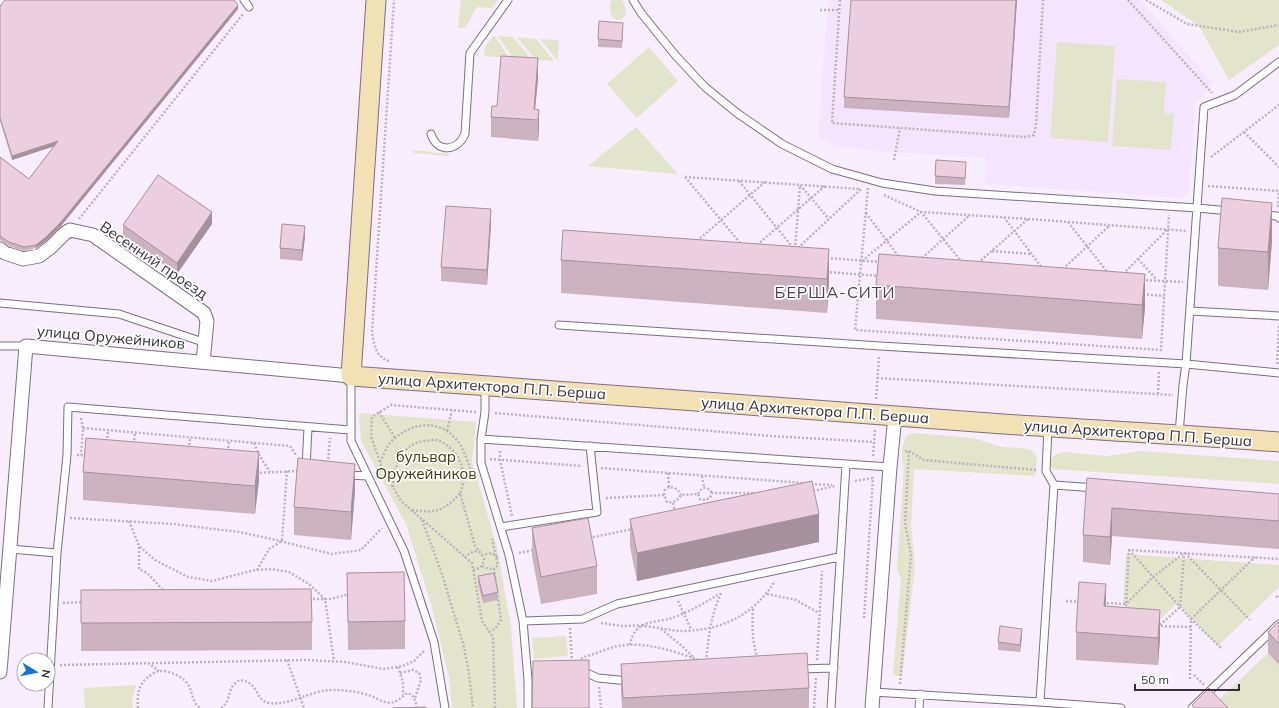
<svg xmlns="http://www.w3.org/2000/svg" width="1279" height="708" font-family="Mulish,sans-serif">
<rect width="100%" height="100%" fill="#f8edfc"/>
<path fill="#f5e4fd" d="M828,0H1140L1213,83L1195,104L1189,189L1186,195L1182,198L985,184L986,158L876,151L836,146L818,138Z"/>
<path fill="#e2e4cb" d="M461,0H498L492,8L477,7L465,28H458Z
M611,0H622C625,7 629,12 623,18L617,20C608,15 610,8 611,0Z
M1161,0H1279V45L1229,80L1199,26Z
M493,36H495L509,58L484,56L485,47Z
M498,36L513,37L531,59L513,58Z
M517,37L536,39L554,61L536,60Z
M540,39L559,40L558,61Z
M1057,42L1115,46L1108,142L1050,138Z
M649,47L678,81L637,118L607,84Z
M1117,79L1166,82L1164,113L1174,114L1171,150L1112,146Z
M636,127L678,174L588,166Z
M413,150L448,154L449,156L413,153Z
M359,413L476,422L472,462L497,547L511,627L517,708H452L449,677L431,604L406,524L361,441Z
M914,433L973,438L1002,447L1023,448L1031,450L1036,455L1037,460L1035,476L914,469L911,525L915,567L902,676H896L893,673L901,579L897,569L904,468C901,459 901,444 907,435Z
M1142,451L1279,461V484L1052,469C1048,459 1055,453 1064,452L1107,456Z
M1126,554L1279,565V587L1218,646L1177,603L1149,630L1123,604Z
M566,636L568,656L534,659L532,638Z
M1268,653L1279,665V708H1210Z
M136,685L132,700L133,708H85L84,688Z"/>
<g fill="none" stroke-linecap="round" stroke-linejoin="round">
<defs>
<path id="lane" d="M244,0L249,7
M633,0L641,13L676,56L705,87L737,113L782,144L832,169L882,183L935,191L1197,208L1230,211
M431,134C437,153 457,152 465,134L470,53L508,0
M1264,215L1277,216L1279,218
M0,303L119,314L206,343
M1190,311L1279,316
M559,325L880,346L1186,364L1204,107L1235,95L1279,62
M0,346H26
M351,376V441L404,551L434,642L445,708
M485,385V412L481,439V463L509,555L523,621L528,680V708
M1048,428L1046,471L1054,485L1096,488
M1179,434L1183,385L1186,364L1279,373
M481,439L890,467
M306,468L308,427
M347,475L368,476
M1054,485L1040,702L1121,708
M501,527L597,512L590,446
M10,549L57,553
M523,621L583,619L617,604L839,557
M799,669L834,668
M580,670L598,678L629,681
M873,692L1040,702
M48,708L57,553L67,455L68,407L350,430
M831,708L846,465
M919,708L920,694
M1192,708L1279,624"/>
<path id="street" d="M0,249L5,253L23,259L39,256L51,247L65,233L70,230L93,235L204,313L207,321L203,362
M0,672L26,346L351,376
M872,708L890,467L895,416"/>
<path id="secondary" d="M376,0L351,376C564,390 777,408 990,423C1086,430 1183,434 1279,442"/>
</defs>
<use href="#lane" stroke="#7d6e84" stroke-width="9"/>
<use href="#street" stroke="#7d6e84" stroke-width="15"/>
<use href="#secondary" stroke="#7d6e84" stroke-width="21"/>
<path stroke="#bcb2bf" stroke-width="2.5" stroke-dasharray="2 2" stroke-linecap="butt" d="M840,0L832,123L1025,137L1034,135L1036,124L1043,0
M1128,0L1212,93
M1146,0L1187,24L1239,32L1279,25
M820,10H839
M1244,132L1279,167
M1211,157L1279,105
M894,160L900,128
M685,177L741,244
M685,177L860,189
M739,181L794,249
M800,185L829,219
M1208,186L1279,191
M868,188L855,330L1161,350L1169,215
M884,195L921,212L1029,219L1187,231
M1278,207L1279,191
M866,213L899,257
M1004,217L1042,268
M79,219L243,14
M1068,222L1108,273
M697,241L765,182
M757,245L825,186
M798,248L861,189
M795,249L800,185
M992,251L1031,254
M827,258L880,262
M922,258L970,215
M1138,259L1157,280
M862,261L921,212L962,262
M978,263L1028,219
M1063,269L1110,225
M826,272L880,276
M1123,274L1168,229
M1142,280L1183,282
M1143,294L1164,296
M389,361C376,357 374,345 372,332L394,0
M1277,364L1279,325
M877,378L1173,395
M1158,394L1159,372
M876,399L879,356
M379,412L395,438
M476,412L391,405L372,417L371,436L382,468L401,501L472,563L482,621L493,637L495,708
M495,413L771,436L874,442
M81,418L83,428L81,455
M83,428L290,446L296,455
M447,431L452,410
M107,442L108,430
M254,443L259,455L270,472
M134,444L135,433
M189,449L190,437
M500,451V460L512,516
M909,451L924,460L1036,470
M228,452L229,441
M77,455L88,456
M873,456L875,429
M490,459L582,466
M380,462C383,456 386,448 390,443C392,440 396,437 399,435C417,422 439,421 455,438C463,446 467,460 471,471
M328,463L330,438
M601,468L804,483
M256,473L297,471
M668,473L669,487
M702,476L704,487
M855,481L873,478
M811,484L832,485
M393,487C394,466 401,444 425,441C429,441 434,439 437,440C459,448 469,473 460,493L475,546L482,555L492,553L497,557H500
M813,491L835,486
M698,494C702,487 706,485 712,493
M664,495L665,490L669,487C675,488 678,489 681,495
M606,498L664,495L667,502C674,503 677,501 681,495L698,494L700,499L705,500L710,498L712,493H754
M673,503L675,512
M412,510C435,513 444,512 460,493
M70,518L173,524L239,532L276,540L332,554L361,550L382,528
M422,520L442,574L464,647L469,674L473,708
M129,521L139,546L155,560L188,577L212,581L255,570L271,569L289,572L309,584L325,599L334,661
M589,538L633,529
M139,547V569L147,573L163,590
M1129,550L1191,619L1221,648
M519,553L534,550
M1185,553L1250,620
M465,558C469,553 472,551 479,551
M482,566L486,568L494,569
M257,570L269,549L282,541L287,471
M473,570C480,568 483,567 484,559L482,555
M767,594L796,600L819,613
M1276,596L1279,598
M309,599H330L349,594
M678,601L691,629
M1066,601L1080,602
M63,603L84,602
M1103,603L1126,604L1129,550L1279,559
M753,609C752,625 752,643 758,659
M1125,610L1126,604L1153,577L1184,553
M864,618L873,477
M601,623C608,624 615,625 622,626C629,626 636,625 643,626C656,627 668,630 680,631C721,631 753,616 775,581
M1160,625L1180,607L1184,554
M1157,626L1191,627
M570,628L572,663
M661,629L682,646L693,657
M489,632L495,629L501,620L494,569L498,565L492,539
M630,645C631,637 635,629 643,625C651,621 663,621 672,618C689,612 705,603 719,594
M581,659L584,657C595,654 606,649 617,646C645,641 673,651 699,660
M287,660L304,708
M817,660L822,571
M706,661C709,634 710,619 721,593
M148,663L159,671
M60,665L306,660L345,662L384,669L403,666L414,661L425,650
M398,667L403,682V695
M400,673L413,670L419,673L421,680L415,698
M1194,675L1204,685
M1190,679L1191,619L1255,557
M900,684L911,555L905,523L909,451H904
M599,687L601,708
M138,708C137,696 138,685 148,677C151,675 156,671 159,671C169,670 184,677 189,686C193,694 192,702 200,708
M221,708C229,703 228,695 232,687C233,685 237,682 239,680C260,682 254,700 269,703C290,706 311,690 332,690C344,690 356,691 368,695C376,697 385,705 394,702C398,701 403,696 407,693C415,695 415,701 417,708
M814,708L816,677"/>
<use href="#lane" stroke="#fff" stroke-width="7"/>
<use href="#street" stroke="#fff" stroke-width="13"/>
<use href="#secondary" stroke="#f2e1b4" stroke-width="19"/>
</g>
<path fill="#cbb2bf" d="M851,0H1017L1009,118L844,108V97Z
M0,6L238,9L61,226L46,241L36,248L24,251L9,246L0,240V157L29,179L54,146L12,160L0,121Z
M623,30L622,48L598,47V39Z
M538,79L535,109L539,110V130L538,141L491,137V117L497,106Z
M966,169L965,185L935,184V176Z
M212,224L177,274L123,236V225Z
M491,224L487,285L441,281V267Z
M305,237L302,261L280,259V248Z
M1272,241L1268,290L1218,286V248Z
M829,249V282L827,313L561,293V260Z
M1145,274V307L1142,339L876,319V285Z
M83,472L259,480L255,514L83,500Z
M1087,478L1279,494V549L1112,536L1110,565L1083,562V535Z
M355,491L351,540L294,535V507Z
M630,519L819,542L637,581L630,547Z
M532,528L597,566V594L541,604L532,556Z
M347,573L405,621V649L348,650Z
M478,576L498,592V600L483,603L478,583Z
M81,590L312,622V650L81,651Z
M1106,606L1160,638L1158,665L1076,660V632Z
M1279,621V665L1268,653V632Z
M1022,636L1020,652L998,650V642Z
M621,664L809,688V708H622L621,691Z"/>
<path fill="#a5919b" d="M1016,0H1017L1009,118V107Z
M238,5V9L61,226L46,241L36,248V245Z
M538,58V79L534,120V109Z
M539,110V130L538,141V120Z
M58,141V145L12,160V156Z
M1272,203V241L1268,290V252Z
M491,209V224L487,285V270Z
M212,212V224L177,274V263Z
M305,226V237L302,261V250Z
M829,249V282L827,313V279Z
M1145,274V307L1142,339V305Z
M259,452V480L255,514V486Z
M355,464V491L351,540V512Z
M1112,508V536L1110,565V537Z
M819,514V542L637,581V553Z
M1106,584V612L1104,606Z
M1160,610V638L1158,665V638Z
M1022,629V636L1020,652V645Z"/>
<path fill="#eccfde" stroke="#a5919b" d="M5,0H234L238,5L61,222L46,237L36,245L24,247L9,242L0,236V157L29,179L58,141L12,156L0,118V6Z
M851,0H1016L1009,107L844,97Z
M599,21L623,23L622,41L598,39Z
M501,56L538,58L534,109L539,110L538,120L491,117L492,106H497Z
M936,160L966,162L965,178L935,176Z
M158,175L212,212L177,263L123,225Z
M1222,198L1272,203L1268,252L1218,248Z
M446,206L491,209L487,270L441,267Z
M282,224L305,226L302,250L280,248Z
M563,230L829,249L827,279L561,260Z
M879,254L1145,274L1142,305L876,285Z
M86,438L259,452L255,486L83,472Z
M298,458L355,464L351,512L294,507Z
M1087,478L1279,494V521L1112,508L1110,537L1083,535Z
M812,481L819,514L637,553L630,519Z
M588,518L597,566L541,577L532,528Z
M404,572L405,621L348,622L347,573Z
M494,573L498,592L483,596L478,576Z
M1079,582L1106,584L1104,606L1160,610L1158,638L1076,632Z
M311,589L312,622L81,623V590Z
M1279,621V644L1268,632Z
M1000,626L1022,629L1020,645L998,642Z
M807,653L809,688L623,698L621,664Z
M589,660V708H532L533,661Z
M1209,688L1228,708H1194L1192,705Z
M426,707V708H393Z"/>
<g text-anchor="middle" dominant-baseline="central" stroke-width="3.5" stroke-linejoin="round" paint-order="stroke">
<g font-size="15" fill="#362f38" stroke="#fff">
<text transform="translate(154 260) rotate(34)">Весенний проезд</text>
<text transform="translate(111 337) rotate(5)">улица Оружейников</text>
<text transform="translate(492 386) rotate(4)">улица Архитектора П.П. Берша</text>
<text transform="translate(815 410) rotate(4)">улица Архитектора П.П. Берша</text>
<text transform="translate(1138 433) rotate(4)">улица Архитектора П.П. Берша</text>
</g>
<g font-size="15" fill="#3b3c0c" stroke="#fff">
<text x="426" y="456">бульвар<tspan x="426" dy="17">Оружейников</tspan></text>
</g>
<g font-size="16" letter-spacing="1" fill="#4c3e52" stroke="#fff">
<text x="835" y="292">БЕРША-СИТИ</text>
</g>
</g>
<g transform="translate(36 672) rotate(100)"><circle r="19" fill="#ffffff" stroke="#afacaf"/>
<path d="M0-3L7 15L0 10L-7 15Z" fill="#1773dc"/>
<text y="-6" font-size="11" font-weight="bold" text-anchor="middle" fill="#362f38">N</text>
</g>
<path d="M1135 684v6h104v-6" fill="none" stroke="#362f38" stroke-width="2"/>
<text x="1141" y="684" font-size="12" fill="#362f38" stroke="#ffffff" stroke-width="3" paint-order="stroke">50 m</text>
</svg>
